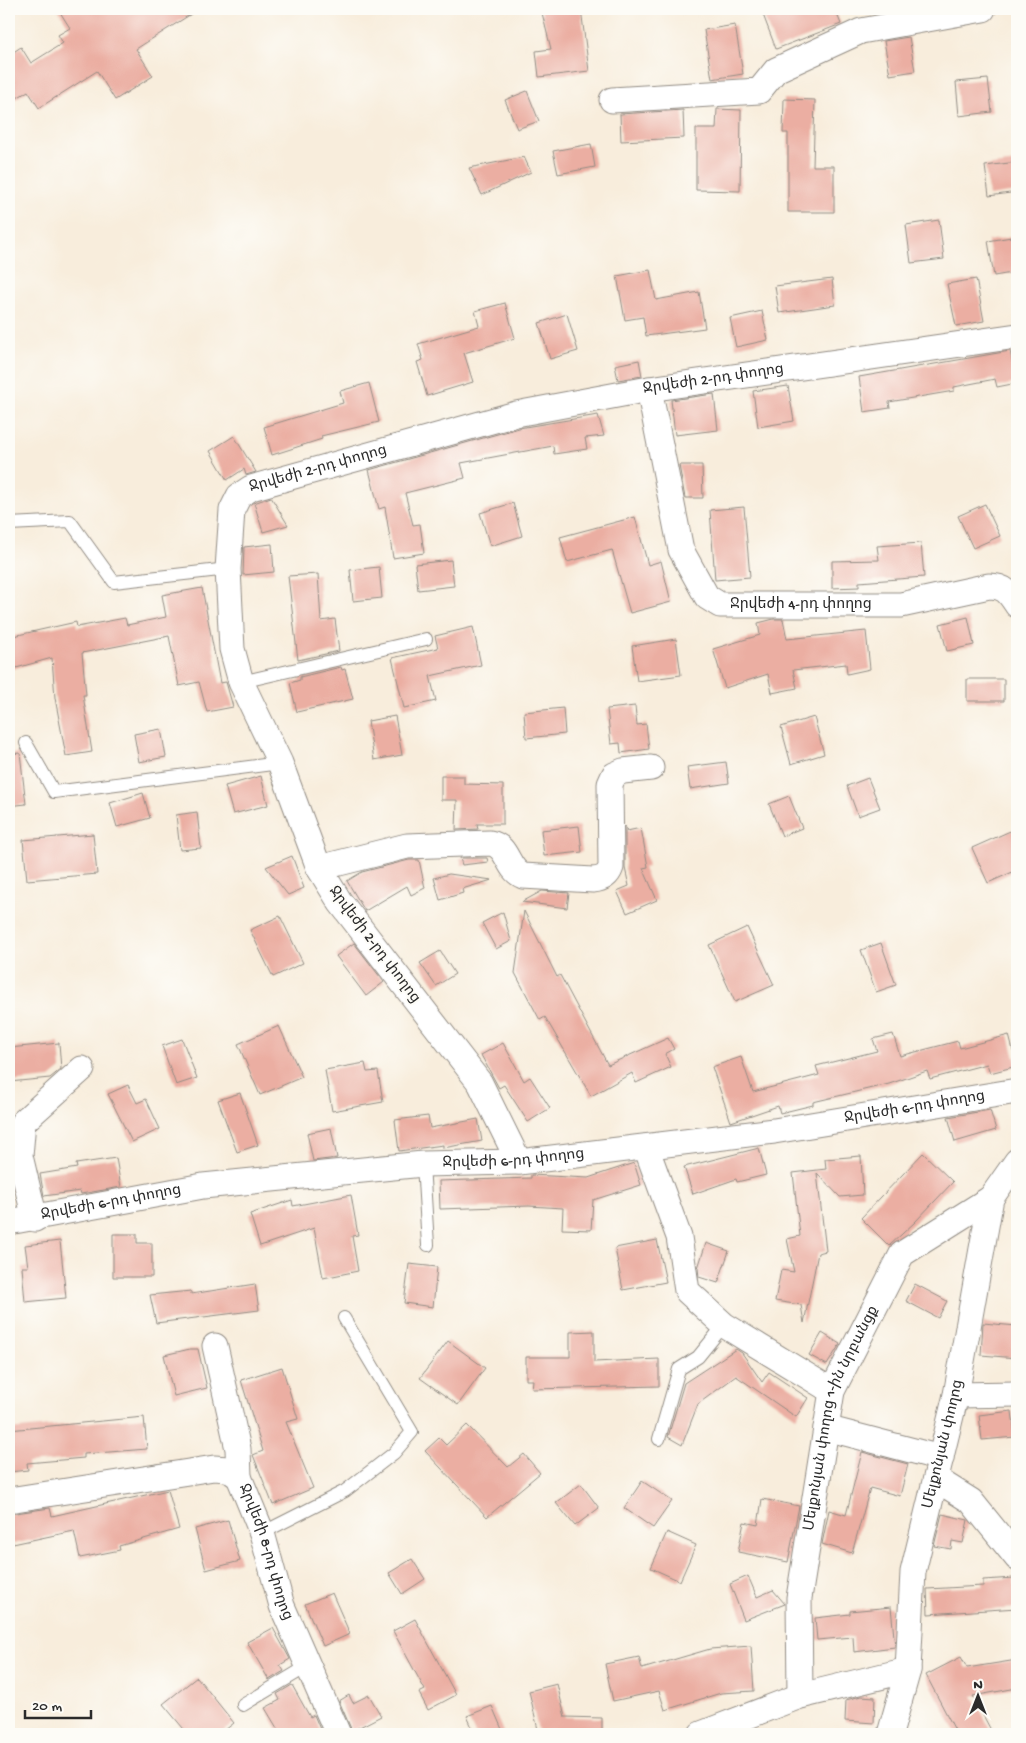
<svg xmlns="http://www.w3.org/2000/svg" width="1026" height="1743" font-family="'Gochi Hand','Noto Sans Armenian',sans-serif">
<rect width="100%" height="100%" fill="#fdfcf7"/>
<filter id="ink" filterUnits="userSpaceOnUse"><feTurbulence type="fractalNoise" baseFrequency=".02" numOctaves="2"/><feDisplacementMap in="SourceGraphic" scale="10" xChannelSelector="R" yChannelSelector="G"/><feConvolveMatrix kernelMatrix="1 2 1 2 8 2 1 2 1" color-interpolation-filters="sRGB"/></filter>
<filter id="wash" filterUnits="userSpaceOnUse"><feTurbulence type="fractalNoise" baseFrequency=".0096" numOctaves="4" result="noise"/><feDisplacementMap in="SourceGraphic" scale="20" xChannelSelector="R" yChannelSelector="G"/><feGaussianBlur stdDeviation="1.12" result="paint"/><feColorMatrix in="noise" values="0 0 0 0 0 0 0 0 0 0 0 0 0 0 0 0 0 1.4 0 .05"/><feComposite in="paint" operator="in"/></filter>
<g filter="url(#wash)">
<rect width="100%" height="100%" fill="#f8eddc"/>
<g id="blocks">
<path fill="#ebaea2" d="M58,9H199L136,49L153,76L115,100L97,71L39,108L28,91L9,103V55L21,47L31,63L63,43L58,35L70,28Z
M541,9H581L589,71L539,77L536,51L551,49Z
M772,9H784L786,15L802,9H835L841,24L776,49L762,12Z
M735,25L743,74L712,79L704,30Z
M909,37L915,71L890,75L884,41Z
M988,79L992,112L959,116L956,82Z
M527,91L539,121L517,129L505,100Z
M784,99L815,100L813,166H834V212H788V133H783Z
M717,109L741,110L740,191L696,190V129H716Z
M683,110L684,138L621,141L620,114Z
M591,144L595,167L558,174L553,151Z
M524,157L531,172L482,195L469,168Z
M1017,162V192L989,196L985,166Z
M939,220L944,259L911,263L906,225Z
M1017,236V272L994,276L988,241Z
M650,270L656,300L699,292L705,328L646,336L643,317L625,320L617,276Z
M832,279L835,305L779,313L775,286Z
M976,279L984,321L956,326L947,284Z
M505,303L515,338L464,353L473,382L427,396L417,362L423,360L418,344L479,326L475,311Z
M762,311L768,340L736,347L730,318Z
M567,314L578,351L550,359L539,323Z
M1010,351L1017,383L997,387L995,379L954,387V391L889,402L890,408L864,412L859,377Z
M639,360L642,376L618,380L615,365Z
M369,383L379,422L321,436L322,439L272,455L264,427L343,403L340,391Z
M788,386L794,421L758,427L753,391Z
M714,394L718,430L675,435L671,400Z
M598,415L604,436L585,438L587,449L554,454L553,446L461,463L465,478L405,493L413,525L420,524L424,553L393,558L385,507L379,509L369,470L519,428Z
M234,436L256,472L246,475L244,469L227,480L210,451Z
M679,465H702L703,498H685Z
M271,497L288,525L263,532L254,503Z
M513,503L522,536L490,546L480,513Z
M985,504L1000,536L973,548L958,516Z
M744,507L750,577L715,580L710,510Z
M635,517L648,565L661,561L671,602L630,613L612,550L567,562L560,537Z
M921,543L924,577L859,582V587L832,588V561L879,560L877,546Z
M272,544L274,572L243,575L244,547Z
M451,560L454,586L418,590L415,564Z
M379,567L382,598L353,601L350,570Z
M318,574L321,621L335,619L339,651L298,660L288,576Z
M202,588L220,683L226,682L233,707L207,712L199,682L179,686L169,636L82,653L86,695H83L92,752L66,756L55,698L52,658L9,670V637L76,622L77,627L125,618L127,625L166,617L162,595Z
M968,617L974,645L947,651L940,624Z
M774,619H783L787,639L866,631L870,669L847,674L846,664L793,670L797,688L772,693L768,674L725,688L713,649L760,635L758,623Z
M473,627L481,665L430,676L436,701L404,708L392,658L438,648L435,636Z
M676,639L681,675L637,681L632,646Z
M341,667L342,670L345,669L353,699L297,712L290,683L300,680V677Z
M967,679H1004V701H967Z
M635,706L637,725L646,724L649,749L621,753L620,743L611,744L607,709Z
M563,708L565,734L526,738L524,712Z
M395,716L402,755L374,760L368,721Z
M814,717L824,754L791,764L781,727Z
M161,729L166,757L139,762L134,734Z
M20,753L26,804L9,806V754Z
M726,762L729,783L690,789L687,767Z
M261,776L268,805L233,814L225,786Z
M441,776H464V784L503,785V824H477L478,829L456,830L457,800H441Z
M868,778L880,808L858,816L847,786Z
M143,793L150,818L117,827L110,803Z
M789,796L802,828L782,836L769,804Z
M197,812L201,848L180,850L176,815Z
M579,826L582,852L544,856L541,830Z
M625,826L627,831L641,828L648,867L643,868L657,900L627,913L617,891L629,886L625,868Z
M1017,828V870L988,883L972,848Z
M93,834L97,874L27,880L23,840Z
M292,856L304,888L288,895L266,867Z
M460,858H487L488,862L462,865Z
M409,860H419L425,888L411,895L407,886L365,911L347,881L362,872Z
M449,874L492,880L462,889L463,893L440,900L434,878Z
M542,891L569,893L567,908L522,902Z
M524,911L557,977L560,975L608,1065L668,1038L674,1049L665,1054L671,1067L636,1083L632,1073L591,1096L545,1017L540,1020L515,973Z
M503,912L511,941L496,949L482,923Z
M280,916L303,963L273,977L250,930Z
M747,927L774,985L735,1002L709,945Z
M354,943L384,982L366,996L336,956Z
M881,943L896,985L876,992L861,950Z
M440,951L455,974L436,986L420,963Z
M279,1026L302,1077L260,1095L238,1044Z
M893,1034L900,1056L958,1041L960,1048L1009,1035L1017,1066L990,1073L987,1064L930,1079L927,1071L889,1084L813,1102V1105L780,1113L778,1106L731,1122L712,1067L741,1057L753,1092L819,1075L816,1066L877,1051L873,1039Z
M182,1039L197,1078L176,1085L162,1046Z
M59,1043L61,1069L50,1078L9,1082V1048Z
M503,1043L524,1081L530,1077L550,1108L528,1122L504,1085L499,1088L481,1055Z
M365,1063L367,1072L378,1071L383,1102L332,1111L325,1070Z
M128,1085L137,1103L146,1099L160,1129L132,1142L108,1094Z
M240,1093L258,1145L237,1152L218,1100Z
M990,1110L996,1130L955,1142L948,1117Z
M428,1116L430,1128L478,1119L482,1141L443,1148V1145L399,1151L395,1120Z
M331,1128L337,1158L313,1161L307,1133Z
M759,1148L766,1175L737,1182L736,1179L693,1194L684,1167Z
M923,1153L953,1182L915,1222L889,1246L861,1218Z
M861,1156L863,1195L840,1197L817,1173L826,1251L818,1253L804,1323L801,1305L775,1301L781,1270L794,1272L787,1239L800,1236L793,1173L826,1169L825,1159Z
M116,1158L121,1187L81,1194L80,1191L44,1196L40,1174L77,1168L76,1164Z
M634,1163L641,1185L593,1200L591,1230L562,1229L563,1208L529,1206L440,1209L439,1181L531,1178V1175L588,1178Z
M351,1195L358,1235L352,1236L358,1271L323,1278L314,1228L260,1246L250,1214L292,1200L293,1206Z
M113,1234H137V1243H152V1277H113Z
M657,1240L666,1282L623,1290L615,1248Z
M60,1241L66,1298L25,1302L22,1267H28L25,1245Z
M706,1243L729,1251L718,1283L699,1277L698,1268Z
M409,1264L437,1267L433,1307L404,1303Z
M255,1284L259,1310L156,1323L150,1295L191,1291V1294Z
M915,1284L947,1301L938,1318L906,1301Z
M983,1323L1017,1326V1358L981,1355Z
M594,1331V1362L659,1359V1386L532,1389L533,1380H526V1357H570V1332Z
M822,1333L840,1344L827,1365L809,1355Z
M448,1341L485,1368L458,1405L420,1378Z
M190,1349H198L207,1388L174,1396L164,1355Z
M736,1349L742,1353L762,1382L769,1372L808,1398L796,1417L736,1376L698,1404L682,1445L668,1437L684,1383Z
M282,1367L298,1419L286,1422L313,1488L273,1505L253,1455L263,1451L241,1380Z
M1012,1411L1015,1437L982,1440L979,1415Z
M144,1417L147,1449L84,1454V1458L27,1463L28,1470L9,1472V1430Z
M467,1425L508,1467L524,1454L540,1473L487,1517L425,1451L439,1438L446,1445Z
M862,1452L908,1464L900,1496L870,1488L852,1553L822,1544L829,1510L846,1515Z
M642,1481L672,1501L653,1528L624,1508Z
M581,1484L599,1508L575,1526L556,1503Z
M168,1490L179,1529L119,1546L120,1550L80,1558L74,1531L13,1544L9,1514L50,1508L52,1516Z
M762,1499L799,1506L788,1562L738,1552L744,1522L758,1525Z
M942,1514L968,1520L963,1543L952,1541L951,1549L934,1546Z
M228,1520L240,1561L206,1570L195,1529Z
M667,1532L696,1545L680,1581L651,1568Z
M412,1559L425,1579L402,1594L389,1573Z
M748,1576L757,1597L773,1590L785,1604L744,1620L730,1584Z
M1014,1578L1017,1608L928,1614L927,1589L983,1586V1580Z
M332,1593L350,1634L323,1646L305,1604Z
M891,1607L895,1647L854,1652L853,1637L817,1640L815,1618L850,1614V1611Z
M415,1619L456,1695L428,1710L419,1693L425,1690L393,1631Z
M273,1628L290,1659L280,1665L284,1671L269,1680L247,1642Z
M751,1646L754,1691L721,1693L665,1710L659,1691L613,1701L605,1664L639,1657L642,1669L710,1649Z
M961,1657L967,1668L1017,1660V1688L973,1696L993,1734H957L926,1675Z
M197,1677L234,1723L220,1734H188L163,1704Z
M557,1684L565,1717L602,1718V1734H539L529,1691Z
M292,1685L310,1717L314,1715L322,1734H277L280,1733L265,1708L280,1700L277,1694Z
M349,1695L353,1703L369,1695L381,1716L352,1731L339,1701Z
M861,1696L875,1697L874,1723L845,1721L846,1700Z
M492,1706L504,1734H475L467,1716Z"/>
</g>
</g>
<g filter="url(#ink)">
<use href="#blocks" fill-opacity="0" stroke="#928c84" stroke-width="1"/>
<g fill="none" stroke-linecap="round" stroke-linejoin="round">
<defs>
<path id="lane" d="M9,524L70,521L114,582L228,569
M241,682L426,639
M26,743L54,792L280,763
M423,1164L428,1245
M659,1439L679,1369L698,1357L724,1325
M262,1533L345,1491L394,1453L412,1432L344,1318
M243,1705L308,1666"/>
<g id="street">
<path d="M612,100L759,91L776,70L861,31L983,9"/>
<path id="s1" d="M649,389L681,550L707,597L720,605H901L989,586C1005,586 1009,593 1017,605"/>
<path d="M319,868L407,846L490,843C509,846 506,869 523,876L593,880C603,879 608,876 611,867L610,784L614,775L623,771L651,768"/>
<path d="M646,1147L679,1237L687,1291L724,1325L832,1391"/>
<path id="s2" d="M519,1162L480,1083L340,902L319,868L280,763L241,682L232,649L228,569L232,510L239,496L251,488L516,414L649,389L1017,336"/>
<path d="M35,1219L20,1156L23,1122L82,1069"/>
<path id="s3" d="M9,1222L203,1186L423,1164L519,1162L774,1131L1017,1091"/>
<path d="M215,1346L238,1449L239,1477"/>
<path d="M956,1395L1017,1394"/>
<path d="M826,1428L941,1458"/>
<path d="M936,1479L971,1501L1017,1558"/>
<path id="s4" d="M9,1500L214,1468L228,1469L239,1477L262,1533L282,1606L338,1734"/>
<path id="s5" d="M800,1696L799,1598L832,1391L902,1254L991,1198"/>
<path d="M701,1734L800,1696L908,1670"/>
<path id="s6" d="M890,1734L908,1670L913,1572L956,1395L991,1198L1017,1161"/>
</g>
</defs>
<use href="#lane" stroke="#928c84" stroke-width="14"/>
<use href="#street" stroke="#928c84" stroke-width="27"/>
<use href="#lane" stroke="#fff" stroke-width="12"/>
<use href="#street" stroke="#fff" stroke-width="25"/>
</g>
</g>
<g text-anchor="middle" dominant-baseline="central" stroke-width="4" stroke-linejoin="round" paint-order="stroke">
<g font-size="15" fill="#2b2b2b" stroke="#fdfcf7">
<text stroke="none"><textPath href="#s2" startOffset="1238">Ջրվեժի 2-րդ փողոց</textPath></text>
<text stroke="none"><textPath href="#s2" startOffset="832">Ջրվեժի 2-րդ փողոց</textPath></text>
<text stroke="none"><textPath href="#s1" startOffset="314">Ջրվեժի 4-րդ փողոց</textPath></text>
<text transform="translate(374 945) rotate(53)">Ջրվեժի 2-րդ փողոց</text>
<text stroke="none"><textPath href="#s3" startOffset="914">Ջրվեժի 6-րդ փողոց</textPath></text>
<text stroke="none"><textPath href="#s3" startOffset="509">Ջրվեժի 6-րդ փողոց</textPath></text>
<text stroke="none"><textPath href="#s3" startOffset="104">Ջրվեժի 6-րդ փողոց</textPath></text>
<text stroke="none"><textPath href="#s5" startOffset="284">Մելքոնյան փողոց 1-ին նրբանցք</textPath></text>
<text stroke="none"><textPath href="#s6" startOffset="296">Մելքոնյան փողոց</textPath></text>
<text stroke="none"><textPath href="#s4" startOffset="315">Ջրվեժի 8-րդ փողոց</textPath></text>
</g>
</g>
<rect width="1026" height="1743" fill="none" stroke="#fdfcf7" stroke-width="30"/>
<g transform="translate(978 1696)" stroke="#fdfcf7" stroke-width="4" paint-order="stroke">
<path d="M0-4L9 19L0 12L-9 19Z" fill="#2b2b2b"/>
<text y="-8" font-size="14" font-weight="bold" text-anchor="middle" fill="#2b2b2b">N</text>
</g>
<path d="M25 1710v8h66v-8" fill="none" stroke="#2b2b2b" stroke-width="2.5"/>
<text x="32" y="1710" font-size="15" fill="#2b2b2b" stroke="#fdfcf7" stroke-width="4" paint-order="stroke">20 m</text>
</svg>
